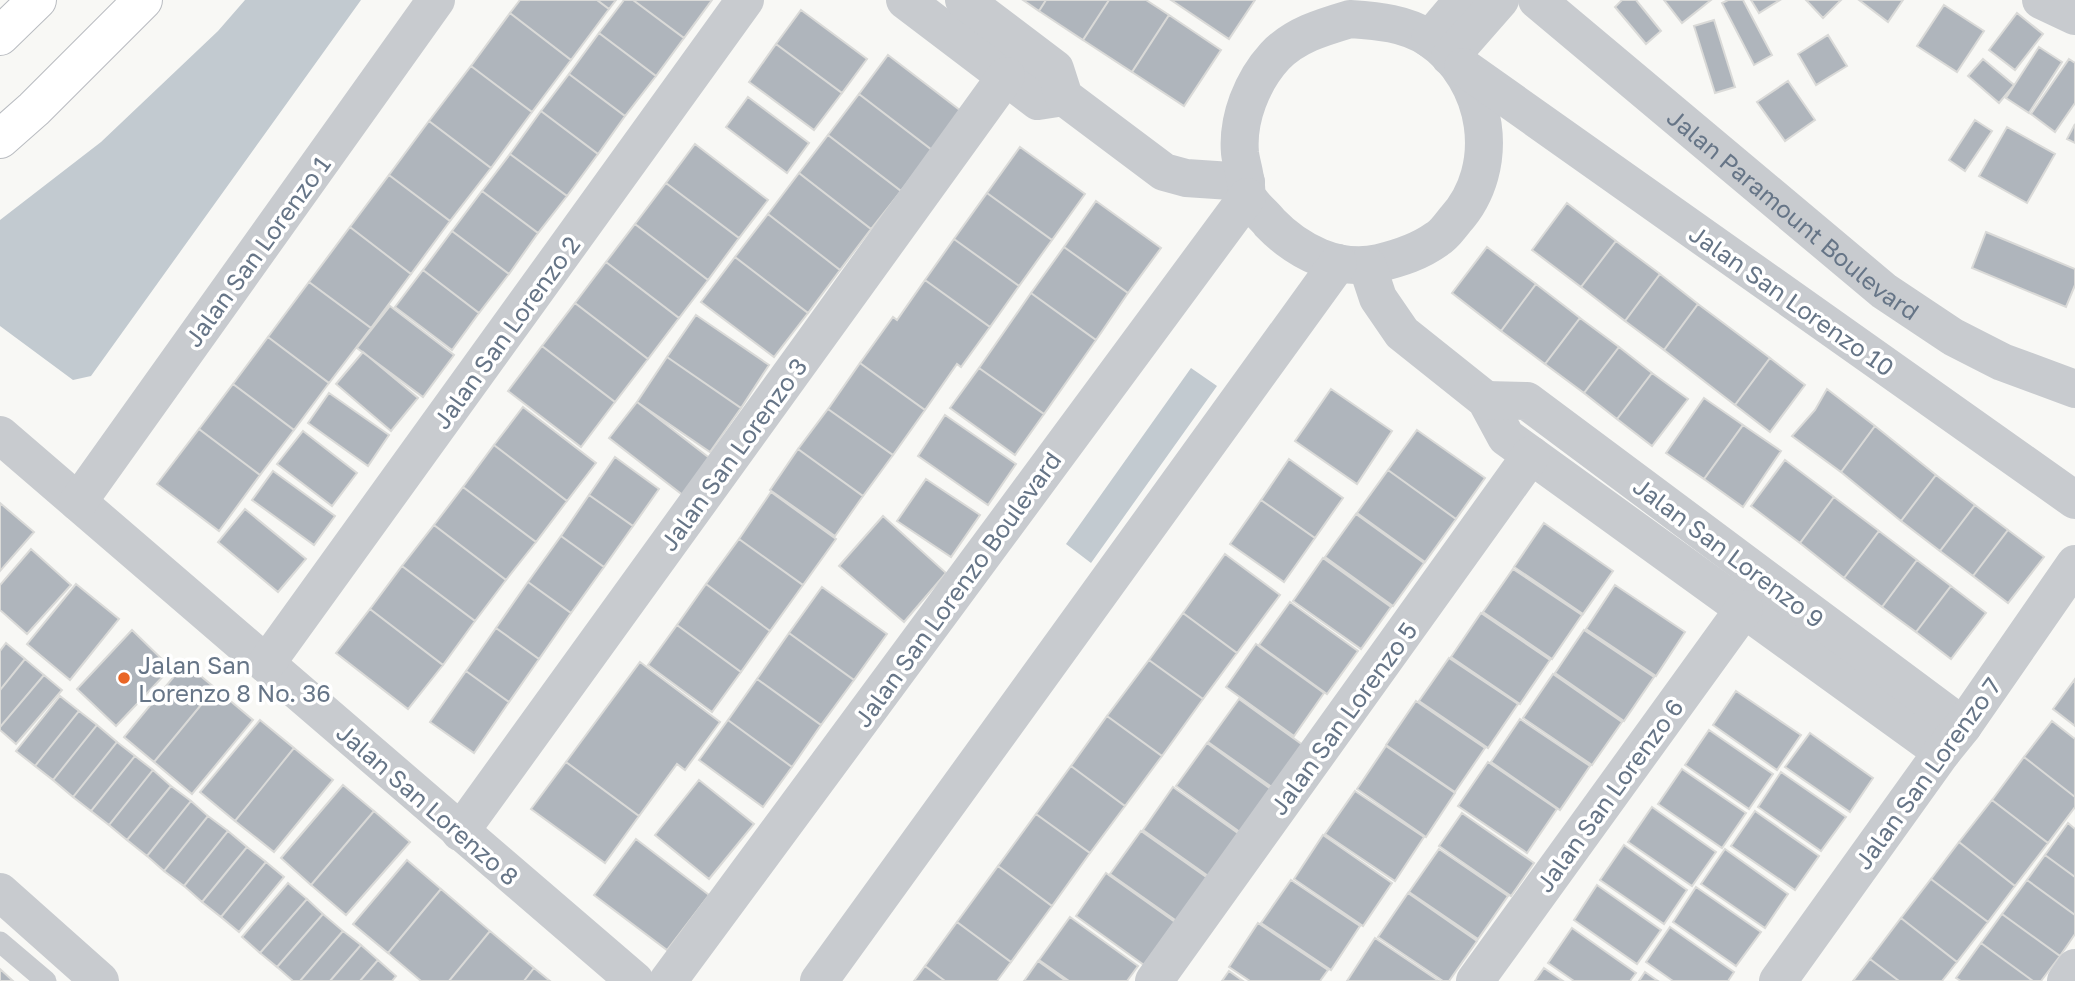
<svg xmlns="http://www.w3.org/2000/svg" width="2075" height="981" font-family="'Golos Text',sans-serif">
<rect width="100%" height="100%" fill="#f8f8f5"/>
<path fill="#c2cad0" d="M245,0H361L91,376L73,380L0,326V220L101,142L218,31Z
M1191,368L1217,386L1091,563L1066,544Z"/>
<path fill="#afb5bc" stroke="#dadad8" stroke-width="2" d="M520,0H597L609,9L571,60L510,13Z
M597,0H616L609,9Z
M624,0H633L684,38L656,76L599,33Z
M633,0H712L684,38Z
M1023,0H1046L1039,11Z
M1046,0H1109L1083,40L1039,11Z
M1109,0H1146L1169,15L1132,72L1083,40Z
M1171,0H1255L1229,39Z
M1622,0H1636L1661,31L1646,44L1615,7Z
M1664,0H1711L1682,23Z
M1728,0H1743L1772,55L1754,65L1722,3Z
M1751,0H1780L1759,13Z
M1806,0H1841L1823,18Z
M1859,0H1903L1888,22Z
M1944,5L1984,31L1957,72L1917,46Z
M801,10L867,59L842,93L776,44Z
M510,13L571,60L532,112L471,66Z
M2017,13L2043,34L2015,70L1989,50Z
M1169,15L1221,50L1184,106L1132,72Z
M1714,20L1735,87L1715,93L1694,26Z
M599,33L656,76L625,116L569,74Z
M1828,35L1847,66L1816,85L1798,54Z
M776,44L842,93L814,130L749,82Z
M2039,47L2062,62L2029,113L2006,98Z
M888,55L961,111L932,150L859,94Z
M1983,59L2014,85L1999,103L1968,76Z
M2069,59L2075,63V103L2055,132L2031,114Z
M471,66L532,112L491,168L429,121Z
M569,74L625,116L598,154L541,111Z
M1788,81L1815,120L1785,141L1757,102Z
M859,94L932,150L901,191L828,135Z
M748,97L809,143L787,173L726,127Z
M541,111L598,154L567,196L510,154Z
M1975,120L1992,131L1965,171L1949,160Z
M429,121L491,168L450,221L389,175Z
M2075,124V143L2067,139Z
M2007,127L2055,154L2027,203L1979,176Z
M828,135L901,191L871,229L799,173Z
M695,144L768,200L739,238L666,183Z
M1020,147L1085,194L1052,240L987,193Z
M510,154L567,196L538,233L482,191Z
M799,173L871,229L840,270L768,214Z
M389,175L450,221L411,274L350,227Z
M666,183L739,238L708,280L635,224Z
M482,191L538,233L509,274L452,231Z
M987,193L1052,240L1019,286L954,239Z
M1096,201L1161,248L1128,293L1064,247Z
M1567,203L1616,241L1581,287L1532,250Z
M768,214L840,270L808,313L735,257Z
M635,224L708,280L679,318L606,262Z
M350,227L411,274L371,328L309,282Z
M452,231L509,274L479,313L423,270Z
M1986,232L2075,269V285L2066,307L1972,268Z
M954,239L1019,286L990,327L925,280Z
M1616,241L1660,274L1625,321L1581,287Z
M1064,247L1128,293L1096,340L1031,293Z
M1487,247L1536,284L1501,331L1452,293Z
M735,257L808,313L774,357L701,302Z
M606,262L679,318L648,359L575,303Z
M423,270L479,313L452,350L395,307Z
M1660,274L1698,304L1664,350L1625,321Z
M925,280L990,327L961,367L957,364L925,410L860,363L893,317L897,320Z
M309,282L371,328L329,383L268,337Z
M1536,284L1580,318L1545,364L1501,331Z
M1031,293L1096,340L1044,414L979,368Z
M575,303L648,359L615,402L542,346Z
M1698,304L1770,358L1735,405L1664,350Z
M390,306L454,355L423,397L357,348Z
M696,315L769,365L741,408L667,357Z
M1580,318L1619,347L1584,393L1545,364Z
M268,337L329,383L294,430L233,384Z
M542,346L615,402L581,447L508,391Z
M1619,347L1652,373L1617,419L1584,393Z
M363,352L418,398L391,431L336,384Z
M667,357L741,408L710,452L637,402Z
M1770,358L1805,385L1770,432L1735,405Z
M860,363L925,410L893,455L828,409Z
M979,368L1044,414L1015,455L950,408Z
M1652,373L1688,399L1652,446L1617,419Z
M233,384L294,430L260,475L199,429Z
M1331,389L1392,431L1357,484L1295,441Z
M1827,389L1875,426L1841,472L1792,436L1815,410Z
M329,393L389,435L368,466L308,423Z
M1704,398L1743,425L1704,479L1666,453Z
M637,402L712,460L684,496L609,438Z
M523,407L596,463L567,501L494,445Z
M828,409L893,455L863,496L798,449Z
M945,415L1016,464L988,505L918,456Z
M1743,425L1781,451L1743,507L1704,479Z
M1875,426L1936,475L1901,521L1841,472Z
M199,429L260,475L219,531L157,484Z
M1417,430L1485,478L1456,519L1388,470Z
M303,431L357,473L332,506L277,464Z
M494,445L567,501L536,542L463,487Z
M798,449L863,496L835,536L770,490Z
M615,457L659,489L633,526L589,495Z
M1289,459L1343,498L1315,538L1261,500Z
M1785,460L1834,497L1800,543L1751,506Z
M1388,470L1456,519L1425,562L1357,513Z
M273,471L335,516L314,545L252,500Z
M1936,475L1975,505L1940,551L1901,521Z
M926,479L980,515L951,557L897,521Z
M463,487L536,542L506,580L434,525Z
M771,492L836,539L803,585L739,539Z
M589,495L633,526L604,567L561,536Z
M1834,497L1879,531L1844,578L1800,543Z
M1261,500L1315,538L1284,582L1230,544Z
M0,503L34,532L0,571Z
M1975,505L2008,530L1973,576L1940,551Z
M245,509L306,559L278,592L218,542Z
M1356,514L1424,563L1393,606L1325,557Z
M883,516L946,573L904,622L839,566Z
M1544,523L1613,571L1583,614L1514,567Z
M434,525L506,580L475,621L402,566Z
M2008,530L2044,557L2008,603L1973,576Z
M1879,531L1917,560L1882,607L1844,578Z
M561,536L604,567L571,613L528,582Z
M739,539L803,585L770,631L706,584Z
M31,549L71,585L27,634L0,610V585Z
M1225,554L1280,595L1237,653L1183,613Z
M1323,558L1391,607L1361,649L1293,601Z
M1917,560L1951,586L1916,632L1882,607Z
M402,566L475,621L443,665L370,609Z
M1513,569L1582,615L1552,659L1483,612Z
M528,582L571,613L539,659L496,628Z
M76,584L119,619L70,680L27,644Z
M706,584L770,631L741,672L677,625Z
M1615,585L1685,632L1656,676L1586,629Z
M1951,586L1986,613L1951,659L1916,632Z
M822,587L887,634L854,680L789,633Z
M1290,602L1358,651L1327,694L1259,645Z
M370,609L443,665L408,709L336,653Z
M1183,613L1237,653L1203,699L1149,660Z
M1481,613L1550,660L1520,704L1451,657Z
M677,625L741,672L712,712L648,665Z
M496,628L539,659L509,702L466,671Z
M132,630L171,668L116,726L77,689Z
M1584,630L1654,677L1624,721L1555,673Z
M789,633L854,680L821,725L757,679Z
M6,643L25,659L0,690V651Z
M1256,644L1324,693L1294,736L1226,687Z
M1449,658L1518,704L1488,748L1419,701Z
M25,659L44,675L0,727V690Z
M1149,660L1203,699L1162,756L1107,716Z
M640,662L720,722L685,770L677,764L639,816L566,762Z
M185,663L215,688L154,762L124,737Z
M466,671L509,702L474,753L430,722Z
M1553,674L1622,722L1592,765L1523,718Z
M44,675L62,690L16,744L0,730V727Z
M757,679L821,725L792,767L728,720Z
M2075,679V726L2053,709Z
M215,688L253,720L192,794L154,762Z
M1736,691L1801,735L1777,770L1713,725Z
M60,696L79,711L35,766L16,751Z
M1239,699L1307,748L1276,790L1208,742Z
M1416,701L1485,748L1455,792L1386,745Z
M79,711L97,725L53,780L35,766Z
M1107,716L1162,756L1125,806L1071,766Z
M1520,719L1590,766L1560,810L1491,762Z
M260,720L294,748L235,821L200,792Z
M728,720L792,767L763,807L699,760Z
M2052,721L2075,739V797L2024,757Z
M97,725L117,742L73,797L53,780Z
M1709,730L1773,774L1749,809L1685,765Z
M1810,733L1873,778L1850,812L1785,767Z
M117,742L135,756L91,811L73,797Z
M1207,743L1275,792L1244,835L1176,786Z
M1386,746L1455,793L1426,837L1357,789Z
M294,748L333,780L274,852L235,821Z
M135,756L153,770L109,825L91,811Z
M2024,757L2075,797V807L2048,843L1992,800Z
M566,762L639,816L605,863L531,809Z
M1488,762L1557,809L1527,853L1458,806Z
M1071,766L1125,806L1090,853L1036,814Z
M1682,769L1746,813L1722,848L1658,804Z
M153,770L171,786L127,840L109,825Z
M1781,772L1846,817L1821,851L1758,807Z
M699,780L754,824L709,879L655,835Z
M343,785L374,811L311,885L281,858Z
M171,786L191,801L147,856L127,840Z
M1173,787L1242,836L1211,878L1143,830Z
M1355,791L1424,837L1395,881L1325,834Z
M1992,800L2048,843L2015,886L1959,842Z
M191,801L208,816L164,871L147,856Z
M1652,807L1716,852L1692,886L1628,842Z
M374,811L410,842L346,915L311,885Z
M1755,811L1819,856L1795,890L1731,846Z
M1462,813L1534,863L1511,896L1439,846Z
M1036,814L1090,853L1052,906L998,866Z
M208,816L228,831L184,886L164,871Z
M2068,823L2075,829V877L2045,855Z
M228,831L247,847L202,902L184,886Z
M1141,831L1209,879L1178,922L1110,874Z
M1323,835L1392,883L1363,926L1294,879Z
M636,839L709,895L667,950L594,895Z
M1959,842L2015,886L1988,922L1931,879Z
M1624,845L1687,890L1664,924L1600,880Z
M247,847L266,862L221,917L202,902Z
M1439,849L1508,896L1478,939L1409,892Z
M1725,849L1788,894L1765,928L1701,884Z
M2045,855L2075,877V915L2027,880Z
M407,860L441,889L388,953L353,924Z
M266,862L284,877L239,932L221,917Z
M998,866L1052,906L1011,962L957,922Z
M1106,873L1175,922L1144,965L1076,916Z
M1931,879L1988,922L1957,962L1901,918Z
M1291,880L1360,926L1331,970L1261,923Z
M2027,880L2075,915V934L2060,956L2002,914Z
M288,883L307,899L260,953L242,937Z
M1597,885L1661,930L1637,964L1574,920Z
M1696,887L1761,932L1736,966L1673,922Z
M441,889L490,931L449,981H421L388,953Z
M1408,893L1477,941L1449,981H1443L1378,937Z
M307,899L323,914L277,967L260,953Z
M323,914L343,931L300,981H293L277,967Z
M2002,914L2060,956L2041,981H2033L1981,943Z
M1070,917L1138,966L1127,981H1069L1039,960Z
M1901,918L1957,962L1942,981H1899L1870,959Z
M957,922L1011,962L997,981H945L925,966Z
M1258,923L1328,970L1320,981H1250L1229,967Z
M1670,927L1734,972L1728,981H1673L1646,962Z
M1572,928L1636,973L1630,981H1574L1548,963Z
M343,931L361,945L330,981H300Z
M490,931L534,968L524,981H449Z
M1375,938L1439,981H1347Z
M1981,943L2033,981H1961L1956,978Z
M361,945L378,960L360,981H330Z
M1870,959L1899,981H1853Z
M378,960L396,976L392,981H360Z
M1038,961L1066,981H1024Z
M925,966L945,981H914Z
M534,968L550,981H524Z
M1544,968L1563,981H1535Z
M0,969L13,981H0Z
M1229,971L1243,981H1222Z
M1645,972L1658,981H1639Z"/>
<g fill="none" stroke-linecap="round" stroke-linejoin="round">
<defs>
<path id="primary" d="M0,36L37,0
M0,139L34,109L143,0"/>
</defs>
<use href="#primary" stroke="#b9bcc1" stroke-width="40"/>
<path stroke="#c8cbcf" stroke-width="21" d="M0,942L46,981"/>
<g stroke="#c8cbcf" stroke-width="38">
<path d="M905,0L1038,101L1064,97"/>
<path d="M964,0L1055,69L1064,97L1164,172L1186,178L1246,182"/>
<path id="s1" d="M1537,0L1884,291L1953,337L2002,362L2075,389"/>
<path d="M2041,0L2075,16"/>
<path d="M1350,19C1378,21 1406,23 1430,39C1489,79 1503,167 1455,220C1450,226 1444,235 1437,239C1419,252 1400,258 1379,263C1338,272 1298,252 1270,223C1264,215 1254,208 1249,199C1245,194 1247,185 1245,179C1244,170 1241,162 1240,153C1237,119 1252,81 1275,56C1295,35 1323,27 1350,19Z"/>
<path d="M1430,39L1463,0"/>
<path d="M1450,57L1500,0"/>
<path d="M1463,67L2075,500"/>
<path d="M1367,265L1378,298L1402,333L1486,400L1506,437L1942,752"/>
<path d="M1486,400L1527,401L1963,726"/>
<path d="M0,435L635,981"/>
<path d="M78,502L436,0"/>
<path d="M266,664L745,0"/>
<path d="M460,832L1006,76"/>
<path d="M0,892L100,981"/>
<path d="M668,981L1247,197"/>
<path d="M819,981L1338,263"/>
<path d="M1154,981L1531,455"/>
<path d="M1475,981L1744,609"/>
<path d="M1778,981L1942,752L1963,726L2075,564"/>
<path d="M2066,981L2075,968"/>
</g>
<use href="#primary" stroke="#fff" stroke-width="38"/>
</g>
<circle fill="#e96525" stroke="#fff" stroke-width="2.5" cx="124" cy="678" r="7"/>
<g text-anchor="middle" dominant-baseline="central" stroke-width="7" stroke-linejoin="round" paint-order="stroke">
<g font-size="24" fill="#667587" stroke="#fff">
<text stroke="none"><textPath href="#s1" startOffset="334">Jalan Paramount Boulevard</textPath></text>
<text transform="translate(257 251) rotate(-54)">Jalan San Lorenzo 1</text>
<text transform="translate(1792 300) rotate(35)">Jalan San Lorenzo 10</text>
<text transform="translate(506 332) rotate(-54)">Jalan San Lorenzo 2</text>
<text transform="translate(733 454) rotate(-54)">Jalan San Lorenzo 3</text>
<text transform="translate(1729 552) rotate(37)">Jalan San Lorenzo 9</text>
<text transform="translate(957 589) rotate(-54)">Jalan San Lorenzo Boulevard</text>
<text transform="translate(1343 718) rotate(-54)">Jalan San Lorenzo 5</text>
<text transform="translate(1927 773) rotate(-54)">Jalan San Lorenzo 7</text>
<text transform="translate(1609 795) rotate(-54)">Jalan San Lorenzo 6</text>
<text transform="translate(428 804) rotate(41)">Jalan San Lorenzo 8</text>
</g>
<g font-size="24" fill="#667587" stroke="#fff" text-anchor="start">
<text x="138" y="664">Jalan San<tspan x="138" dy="28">Lorenzo 8 No. 36</tspan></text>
</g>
</g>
</svg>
